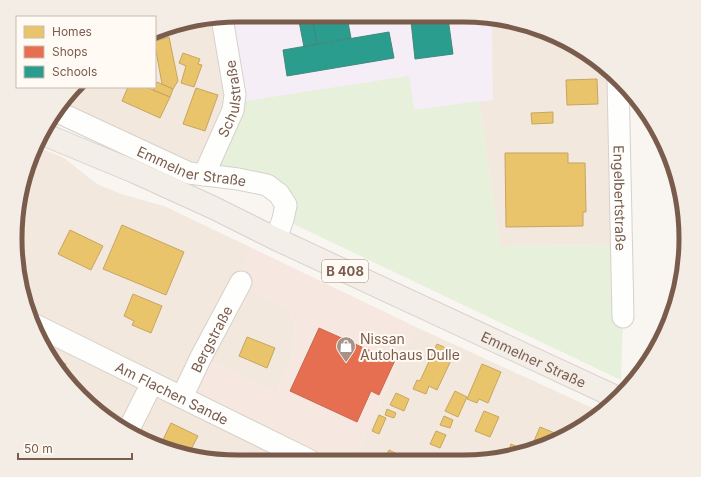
<svg xmlns="http://www.w3.org/2000/svg" width="701" height="477" font-family="Inter,sans-serif">
<rect width="100%" height="100%" fill="#f9f5f0"/>
<path fill="#f2e8de" d="M239,15L506,19L562,38L618,79L622,245L500,246L479,101L204,175L56,112L61,102L78,87H155V33L167,27Z
M36,146L64,158L97,184L121,194L164,206L252,248L236,283L286,307L295,323L292,357L276,393L201,357L309,460L195,458L139,439L81,397L45,350L19,282L15,224L32,153Z
M416,327L599,411L548,445L462,462L354,460Z"/>
<path fill="#f6e8e1" d="M252,248L416,327L354,460H309L182,397L201,357L276,393L292,357L295,323L286,307L235,283Z"/>
<path fill="#f6eef6" d="M239,15L492,19L493,100L414,110L409,76L240,102L225,17Z"/>
<path fill="#e7f0db" d="M409,76L414,110L479,101L500,246L622,245L623,317L621,380L283,219L279,194L204,175L234,103Z"/>
<path fill="#e9c46a" stroke="#c8a561" d="M169,37L178,81L173,89L162,84L155,45V41Z
M183,53L200,59L198,64L202,65L194,87L181,83L186,66L179,63Z
M597,79L598,104L567,105L566,80Z
M157,82L173,89L170,97L153,90Z
M128,87H146L170,97L160,118L122,101Z
M196,88L218,95L205,131L183,124Z
M553,112V123L532,124L531,113Z
M505,153H568V163H585L586,212H583V226L506,227Z
M122,225L184,252L166,295L103,269Z
M70,230L103,246L91,270L58,254Z
M133,294L162,306L151,333L132,325L134,321L124,316Z
M247,337L275,348L267,368L239,356Z
M437,344L455,352L437,390L429,386L426,394L413,389L417,380L420,381Z
M50,357L66,364L62,372Z
M482,364L501,372L488,403L479,399L477,403L467,399Z
M455,391L467,397L458,417L445,411Z
M396,393L409,399L404,411L390,405Z
M387,409L396,413L394,418L385,415Z
M484,411L499,417L490,437L475,431Z
M379,415L386,418L379,434L372,431Z
M444,416L453,420L450,428L440,425Z
M171,423L198,436L188,455L160,446Z
M540,427L562,436L548,445L531,448Z
M436,431L446,435L440,448L430,444Z
M511,444L522,449V450L508,453Z
M389,450L412,461H384Z
M254,453L266,459H252Z"/>
<path fill="#e76f51" stroke="#c66950" d="M319,328L382,356L383,353L396,358L379,395L371,391L357,422L290,391Z"/>
<path fill="#2a9d8f" stroke="#428a7b" d="M298,16H312L317,44L304,47Z
M347,17L351,38L317,44L313,23Z
M410,18H431V19L411,21Z
M435,18H448L453,54L415,59L411,21Z
M389,32L394,58L287,76L283,50Z"/>
<g fill="none" stroke-linecap="round" stroke-linejoin="round">
<defs>
<g id="minor">
<path id="s1" d="M618,79L623,317"/>
<path id="s2" d="M62,114L189,173L238,179L267,185L279,194L286,205L283,219L276,239"/>
<path id="s3" d="M204,175L233,110L235,95L222,18"/>
<path id="s4" d="M35,325L309,460"/>
<path id="s5" d="M182,397L201,357L241,282"/>
<path d="M128,431L152,383"/>
</g>
<g id="major">
<path id="s6" d="M43,134L135,172L214,208L276,239L618,398"/>
</g>
</defs>
<use href="#minor" stroke="#d7d1cb" stroke-width="23"/>
<use href="#major" stroke="#dad1cc" stroke-width="24"/>
<use href="#minor" stroke="#fefefd" stroke-width="21"/>
<use href="#major" stroke="#f3eee8" stroke-width="22"/>
</g>
<defs>
<symbol id="shop-pin" viewBox="-11 -11 22 30"><path d="M0 17L-7.5 6A9.5 9.5 0 1 1 7.5 6Z" fill="#a69286" stroke="#fffaf3"/><path d="M-5-2.5h2.3a2.7 3.5 0 0 1 5.4 0H5L5.5 6h-11ZM-1.5-2.5h3a1.5 2.3 0 0 0-3 0Z" fill="#fff"/></symbol>
</defs>
<g fill-rule="evenodd">
<use href="#shop-pin" x="335" y="335" width="22" height="30"/>
</g>
<g text-anchor="middle" dominant-baseline="central" stroke-width="4" stroke-linejoin="round" paint-order="stroke">
<rect fill="#fffaf3" stroke="#a28b7f" stroke-width="1" x="322" y="260" width="46" height="22" rx="3"/>
<g font-size="13" font-weight="bold" fill="#7a5c4d">
<text x="345" y="271">B 408</text>
</g>
<g font-size="14" fill="#7a5c4d" stroke="#fffaf3">
<text stroke="none"><textPath href="#s3" startOffset="82">Schulstraße</textPath></text>
<text stroke="none"><textPath href="#s2" startOffset="141">Emmelner Straße</textPath></text>
<text stroke="none"><textPath href="#s1" startOffset="119">Engelbertstraße</textPath></text>
<text stroke="none"><textPath href="#s5" startOffset="65">Bergstraße</textPath></text>
<text stroke="none"><textPath href="#s6" startOffset="540">Emmelner Straße</textPath></text>
<text stroke="none"><textPath href="#s4" startOffset="153">Am Flachen Sande</textPath></text>
</g>
<g font-size="14" fill="#7a5c4d" stroke="#fffaf3" text-anchor="start">
<text x="360" y="338">Nissan<tspan x="360" dy="16">Autohaus Dulle</tspan></text>
</g>
</g>
<path d="M0 0H701V477H0ZM238 22H463A216 216 0 0 1 679 238V239A216 216 0 0 1 463 455H238A216 216 0 0 1 22 239V238A216 216 0 0 1 238 22Z" fill="#f4ede6" fill-rule="evenodd"/>
<path fill="none" stroke="#7a5c4d" stroke-width="5" d="M238 22H463A216 216 0 0 1 679 238V239A216 216 0 0 1 463 455H238A216 216 0 0 1 22 239V238A216 216 0 0 1 238 22Z"/>
<rect x="16" y="16" width="140" height="72" fill="#fffaf3" stroke="#cabbb1"/>
<rect x="24" y="26" width="20" height="12" fill="#e9c46a" stroke="#cabbb1"/>
<text x="52" y="36" font-size="12" fill="#7a5c4d">Homes</text>
<rect x="24" y="46" width="20" height="12" fill="#e76f51" stroke="#cabbb1"/>
<text x="52" y="56" font-size="12" fill="#7a5c4d">Shops</text>
<rect x="24" y="66" width="20" height="12" fill="#2a9d8f" stroke="#cabbb1"/>
<text x="52" y="76" font-size="12" fill="#7a5c4d">Schools</text>
<path d="M18 453v6h114v-6" fill="none" stroke="#7a5c4d" stroke-width="2"/>
<text x="24" y="453" font-size="12" fill="#7a5c4d" stroke="#fffaf3" stroke-width="3" paint-order="stroke">50 m</text>
</svg>
